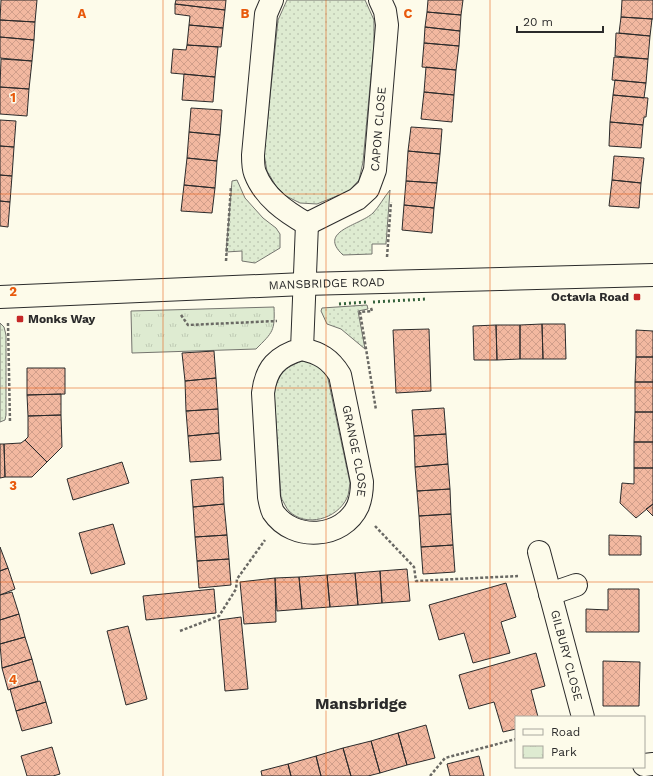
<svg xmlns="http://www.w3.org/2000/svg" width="653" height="776" font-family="'Work Sans',sans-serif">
<defs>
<pattern id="grass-dots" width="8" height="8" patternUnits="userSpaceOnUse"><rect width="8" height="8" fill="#deebd1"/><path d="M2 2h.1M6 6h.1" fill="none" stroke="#bfcab4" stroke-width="1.8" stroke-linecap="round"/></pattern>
<pattern id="park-tufts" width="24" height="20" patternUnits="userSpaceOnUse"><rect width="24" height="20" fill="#deebd1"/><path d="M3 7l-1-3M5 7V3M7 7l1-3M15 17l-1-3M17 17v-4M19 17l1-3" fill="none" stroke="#bfcab4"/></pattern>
<pattern id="building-cross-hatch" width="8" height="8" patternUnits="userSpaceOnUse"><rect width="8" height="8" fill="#f2b8a0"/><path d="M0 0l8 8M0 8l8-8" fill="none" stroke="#d09e8a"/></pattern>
</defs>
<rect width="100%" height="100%" fill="#fdfbea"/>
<path fill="url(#grass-dots)" stroke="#74746e" d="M287,0H365L374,20V44L363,162L359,180L349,191L317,204L300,203L286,196L276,186L267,171L264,154L278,20Z
M237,180L245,198L263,218L276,228L280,234V248L255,263L242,261V251L226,252L232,181Z
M390,190L386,244H372V254L343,255C317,231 359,226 373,213C379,207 384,197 390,190Z
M367,305L368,309L358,311L365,349L341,329L327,324L321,311L322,308Z
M0,323L4,327L6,335V415L5,420L0,422Z
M305,360L318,365L327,374L350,483C349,488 349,494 347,498C337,519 306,528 289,511C286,508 284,502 281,498L274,391C280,371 286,367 305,360Z"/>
<path fill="url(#park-tufts)" stroke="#74746e" d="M274,307C275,331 273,332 256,349L132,353L131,311Z"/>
<path fill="url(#building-cross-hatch)" stroke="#2b2b2b" d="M1,0H37L35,22L0,20Z
M176,0H226L225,10L175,4Z
M428,0H463L461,15L427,12Z
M622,0H653V19L621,17Z
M175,4L225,10L223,28L189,25L190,16L175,14Z
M427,12L461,15L460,31L425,27Z
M621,17L652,19L650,36L619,33Z
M0,20L35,22L34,40L0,37Z
M189,25L223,28L221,47L187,45Z
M425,27L460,31L459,46L424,43Z
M616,33L650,36L648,59L615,56Z
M0,37L34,40L32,61L0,58Z
M424,43L459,46L456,70L422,67Z
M187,45L218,47L215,77L171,73L173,49L186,50Z
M614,57L648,59L646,83L612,80Z
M1,59L32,61L29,89L0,87Z
M426,67L456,70L454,95L424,92Z
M184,74L215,77L213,102L182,100Z
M615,80L646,83L644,98L613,95Z
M0,87L29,89L27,116L0,114Z
M424,92L454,95L452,122L421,119Z
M613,95L648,98L646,117H644L643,125L610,122Z
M191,108L222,110L220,135L189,132Z
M0,120L16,121L14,147L0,146Z
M610,122L643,125L641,148L609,146Z
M411,127L442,129L440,154L408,151Z
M189,132L220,135L217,161L187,158Z
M0,146L14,147L12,176L0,175Z
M408,151L440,154L437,183L406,181Z
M614,156L644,158L641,183L612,180Z
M187,158L217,161L215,188L184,185Z
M0,175L12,176L10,202L0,201Z
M612,180L641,183L639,208L609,206Z
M406,181L437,183L434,208L404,205Z
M184,185L215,188L212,213L181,211Z
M0,201L10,202L8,227L0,226Z
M404,205L434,208L432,233L402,230Z
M542,324H565L566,359H543Z
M542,324L543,359H520V325Z
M496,325H520V359L497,360Z
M496,325L497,360H474L473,326Z
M429,329L431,391L396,393L393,330Z
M636,330L653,331V357H636Z
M214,351L216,378L185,381L182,353Z
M636,357H653V382H635Z
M27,368H65V394L27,395Z
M216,378L218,409L186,411L185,381Z
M635,382H653V412H635Z
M61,394V415L28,416L27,395Z
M444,408L446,434L414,436L412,410Z
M218,409L219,433L188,436L186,411Z
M635,412H653V442H634Z
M61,415L62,447L47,462L25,440L28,437V416Z
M219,433L221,460L190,462L188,436Z
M446,434L448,464L415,467L414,436Z
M25,440L47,462L32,477H5L4,444L21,443Z
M634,442H653V468H634Z
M0,444H4L5,477L0,478Z
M122,462L129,483L73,500L67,479Z
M448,464L450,489L417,491L415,467Z
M634,468H653V504L636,518L620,503L622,483L634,484Z
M223,477L224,504L193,507L191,480Z
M450,489L451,514L419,516L417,491Z
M224,504L227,535L195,537L193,507Z
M653,504V516L646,509Z
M451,514L453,545L421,547L419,516Z
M113,524L125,564L91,574L79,533Z
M227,535L229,559L197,561L195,537Z
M609,535L641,536V555H609Z
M453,545L455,572L423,574L421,547Z
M0,547L8,568L0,571Z
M229,559L231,585L199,588L197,561Z
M8,568L15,589L0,595V571Z
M407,569L410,601L382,603L380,571Z
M380,571L382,603L358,605L355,573Z
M355,573L358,605L330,607L327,575Z
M327,575L330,607L302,609L299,577Z
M299,577L302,609L277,611L275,578Z
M275,578L276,622L244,624L240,582Z
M506,583L516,617L501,622L510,653L473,663L464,633L439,640L429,605Z
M214,589L216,613L146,620L143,596Z
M608,589H639V632H586V609L608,610Z
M12,592L19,614L0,620V595Z
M19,614L25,637L0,644V620Z
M241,617L248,689L225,691L219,620Z
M128,626L147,699L126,705L107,631Z
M25,637L32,659L2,668L0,644Z
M536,653L545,686L531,690L538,717H516V729L503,732L494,702L469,709L459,675Z
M32,659L38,681L8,690L2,668Z
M603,661L640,662L639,706H603Z
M40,681L46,702L16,711L10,689Z
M46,702L52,723L22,731L16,711Z
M426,725L435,758L407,765L398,733Z
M398,733L407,765L380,773L371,741Z
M371,741L380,773L368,776H351L343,748Z
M52,747L60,774L53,776H27L21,756Z
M343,748L351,776H321L316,756Z
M316,756L321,776H291L288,764Z
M479,756L484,776H450L447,764Z
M288,764L291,776H262L261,771Z"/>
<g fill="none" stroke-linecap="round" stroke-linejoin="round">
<defs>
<g id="minor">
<path d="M272,0L266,14L253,155C253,161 253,168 255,173C264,197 286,212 307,224"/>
<path id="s1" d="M307,224L357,199L368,189L375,170L387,25L385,11L380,0"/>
<path id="s2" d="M302,349C320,353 330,359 340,375L362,482C362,490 361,498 358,506C343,539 293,542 273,512C271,508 270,502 269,497L263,393C266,368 277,356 302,349L307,224"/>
<path id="s3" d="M539,552L583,717"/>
<path d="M550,594L576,585"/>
<path d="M644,765L653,764"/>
</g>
<g id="primary">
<path id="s4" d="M0,297L304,284L653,275"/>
</g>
</defs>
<use href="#minor" stroke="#2b2b2b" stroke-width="24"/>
<use href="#primary" stroke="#2b2b2b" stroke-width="24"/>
<path stroke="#6a6964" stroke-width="2.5" stroke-dasharray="3 2" stroke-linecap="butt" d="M387,257L391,202
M226,261L231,186
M371,308L372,311L360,312L376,410
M181,315L188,325L277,321
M8,323L10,423
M375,526L414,567L416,581L518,576
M180,631L219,616L236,589L237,579L265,540
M430,776L445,758L516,739"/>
<use href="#minor" stroke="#fdfbea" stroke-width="22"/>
<use href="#primary" stroke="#fdfbea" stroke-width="22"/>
<path stroke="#34623c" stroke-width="3" stroke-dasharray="2 3" stroke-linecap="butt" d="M373,302L427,299
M339,304L366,302"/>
</g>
<path fill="none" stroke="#e8590c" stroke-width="1" stroke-opacity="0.55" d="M163,0V776M326,0V776M490,0V776M0,194H653M0,388H653M0,582H653"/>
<g fill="#c62828" stroke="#fdfbea" stroke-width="1.5">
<rect x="633" y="293" width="8" height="8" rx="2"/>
<rect x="16" y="315" width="8" height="8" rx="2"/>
</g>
<g text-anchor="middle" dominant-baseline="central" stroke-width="3" stroke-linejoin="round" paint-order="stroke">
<g font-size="12" fill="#2b2b2b" stroke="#fdfbea">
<text stroke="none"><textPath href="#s1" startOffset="132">CAPON CLOSE</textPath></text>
<text stroke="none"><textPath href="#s4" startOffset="327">MANSBRIDGE ROAD</textPath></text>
<text stroke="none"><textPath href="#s2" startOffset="125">GRANGE CLOSE</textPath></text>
<text stroke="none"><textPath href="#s3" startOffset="107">GILBURY CLOSE</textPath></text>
</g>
<g font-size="12" font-weight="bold" fill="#2b2b2b" stroke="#fdfbea" text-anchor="end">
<text x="629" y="297">Octavia Road</text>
<text x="28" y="319" text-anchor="start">Monks Way</text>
</g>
<g font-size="16" font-weight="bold" fill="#2b2b2b" stroke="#fdfbea">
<text x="361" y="703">Mansbridge</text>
</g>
</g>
<g font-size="13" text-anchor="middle" font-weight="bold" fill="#e8590c" stroke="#fdfbea" stroke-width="3" stroke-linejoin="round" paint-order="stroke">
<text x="82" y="18">A</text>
<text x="245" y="18">B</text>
<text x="408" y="18">C</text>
<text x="13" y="102">1</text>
<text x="13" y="296">2</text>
<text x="13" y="490">3</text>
<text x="13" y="684">4</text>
</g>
<rect x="515" y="716" width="130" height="52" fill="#fdfbea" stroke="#a9a89e"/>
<rect x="523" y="729" width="20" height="6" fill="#fdfbea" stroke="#a9a89e"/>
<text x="551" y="736" font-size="12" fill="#2b2b2b">Road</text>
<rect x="523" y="746" width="20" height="12" fill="url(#park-tufts)" stroke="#a9a89e"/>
<text x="551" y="756" font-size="12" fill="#2b2b2b">Park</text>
<path d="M517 26v6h86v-6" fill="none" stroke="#2b2b2b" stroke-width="2"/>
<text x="523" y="26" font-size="12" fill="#2b2b2b" stroke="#fdfbea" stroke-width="3" paint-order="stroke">20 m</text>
</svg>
